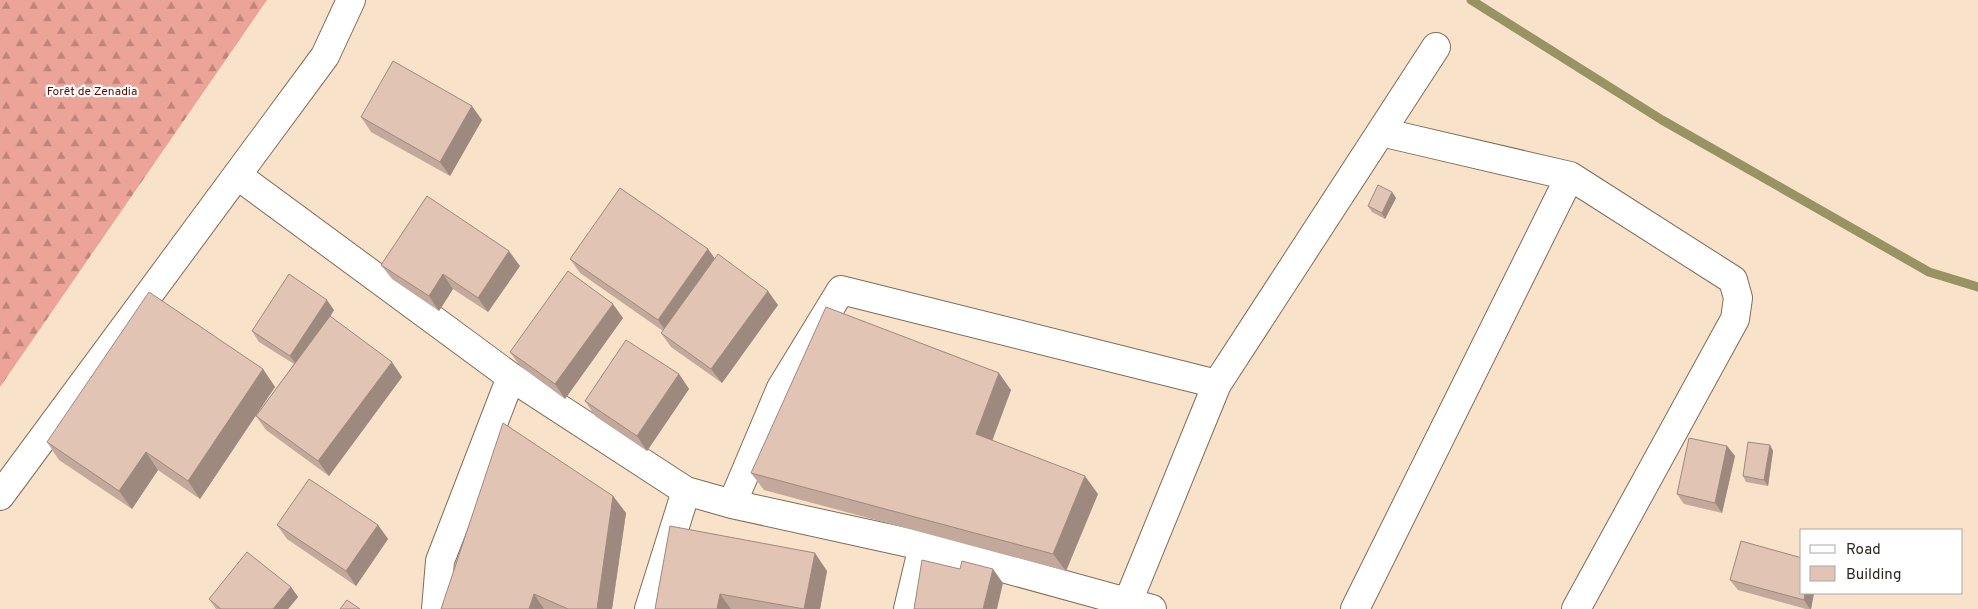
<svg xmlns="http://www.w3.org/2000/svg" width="1978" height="609" font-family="Overpass,sans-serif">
<defs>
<pattern id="forest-firs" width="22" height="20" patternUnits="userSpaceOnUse" patternTransform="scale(1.25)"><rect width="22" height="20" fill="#eba497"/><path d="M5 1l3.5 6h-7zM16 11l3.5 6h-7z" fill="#bf857b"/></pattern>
</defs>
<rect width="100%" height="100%" fill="#f9e2ca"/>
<path fill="url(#forest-firs)" d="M0,0H267L0,387Z"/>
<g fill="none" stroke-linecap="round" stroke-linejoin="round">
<path stroke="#979362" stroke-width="9" d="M1471,0L1662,120L1929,272L1978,287"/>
<defs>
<path id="minor" d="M1381,132L1570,176L1733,280L1738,298L1735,319L1576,609
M237,175L511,377L686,491L732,504L923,546L1152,609
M0,496L325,56L351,0
M732,504L781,388L841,290L1217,384
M436,609L440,561L511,377
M649,609L686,491
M908,609L923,546
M1125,609L1217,384L1436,47
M1355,609L1570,176"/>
</defs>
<use href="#minor" stroke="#806c57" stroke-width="30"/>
<use href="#minor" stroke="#fff" stroke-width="28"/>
</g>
<path fill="#c2a99b" d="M361,117L482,120L450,176L371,132Z
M1392,192L1396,198L1385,219L1372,212L1368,206Z
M708,249L715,259L778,305L722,383L671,347L661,333L663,331L580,273L570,259Z
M381,265L520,266L488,312L453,289L439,311L392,279Z
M334,310L330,317L402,377L329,476L266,430L256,416L294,364L259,342L252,331Z
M623,318L565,399L520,366L510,352Z
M263,369L275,387L200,499L158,470L132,509L59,460L47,442Z
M679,374L689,389L647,451L595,416L585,401Z
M1011,390L992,441L1098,494L1066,571L764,490L751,473Z
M1770,445L1773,451L1768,486L1746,482L1743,476Z
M1727,446L1735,456L1722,513L1684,504L1677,494Z
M613,496L626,513L612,609H441Z
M277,525H378L388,539L356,586L287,539Z
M670,526L827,571L820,609H655Z
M1730,580L1802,593H1814L1811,609H1806L1738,590Z
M291,587L298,597L288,609H216L209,599Z"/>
<path fill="#9e897e" d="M472,106L482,120L450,176L440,162Z
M1392,192L1396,198L1385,219L1382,213Z
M708,249L718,263L668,334L658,320Z
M509,251L520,266L488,312L478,298Z
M443,274L453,289L439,311L429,296Z
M768,291L778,305L722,383L711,369Z
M327,300L334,310L298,367L290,356Z
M613,304L623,318L565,399L555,384Z
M392,362L402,377L329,476L318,461Z
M263,369L275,387L200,499L188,481Z
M999,373L1011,390L988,452L976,434Z
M679,374L689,389L647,451L637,436Z
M1770,445L1773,451L1768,486L1764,480Z
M1727,446L1735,456L1722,513L1715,503Z
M146,452L158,470L132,509L119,491Z
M1085,476L1098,494L1066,571L1053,554Z
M613,496L626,513L612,609H597Z
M378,525L388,539L356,586L346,571Z
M815,553L827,571L820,609H804Z
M993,569L1003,583L997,609H983Z
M291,587L298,597L288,609H273Z
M1805,593H1814L1811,609H1810L1804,600Z
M534,594L544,609H529Z
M720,594L731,609H717Z"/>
<path fill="#e1c4b4" stroke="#9e897e" d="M393,61L472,106L440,162L361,117Z
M1378,185L1392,192L1382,213L1368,206Z
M620,188L708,249L658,320L570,259Z
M427,196L509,251L478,298L443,274L429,296L381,265Z
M718,254L768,291L711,369L661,333Z
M568,271L613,304L555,384L510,352Z
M289,274L327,300L290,356L252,331Z
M149,292L263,369L188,481L146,452L119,491L47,442Z
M826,307L999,373L976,434L1085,476L1053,554L751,473Z
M330,316L392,362L318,461L256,416Z
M626,340L679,374L637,436L585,401Z
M503,423L613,496L597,609H568L534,594L529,609H441Z
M1689,438L1727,446L1715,503L1677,494Z
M1748,442L1770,445L1764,480L1743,476Z
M309,479L378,525L346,571L277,525Z
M670,526L815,553L804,609L720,594L717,609H655Z
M1741,541L1802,558V593H1805L1804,600L1730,580Z
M247,552L291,587L273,609H221L209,599Z
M922,560L960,569L962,561L993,569L983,609H914Z
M347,600L360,609H340Z"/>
<g text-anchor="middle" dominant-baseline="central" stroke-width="4.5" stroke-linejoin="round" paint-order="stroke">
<g font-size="12" fill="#610c05" stroke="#fff">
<text x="92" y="92">Forêt de Zenadia</text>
</g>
</g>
<rect x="1800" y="529" width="162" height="65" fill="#ffffff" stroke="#aba8a5"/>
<rect x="1810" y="545" width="25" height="8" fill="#ffffff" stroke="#aba8a5"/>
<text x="1846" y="554" font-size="15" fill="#2e261d">Road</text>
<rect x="1810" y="566" width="25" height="15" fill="#e1c4b4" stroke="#aba8a5"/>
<text x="1846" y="579" font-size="15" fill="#2e261d">Building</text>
</svg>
